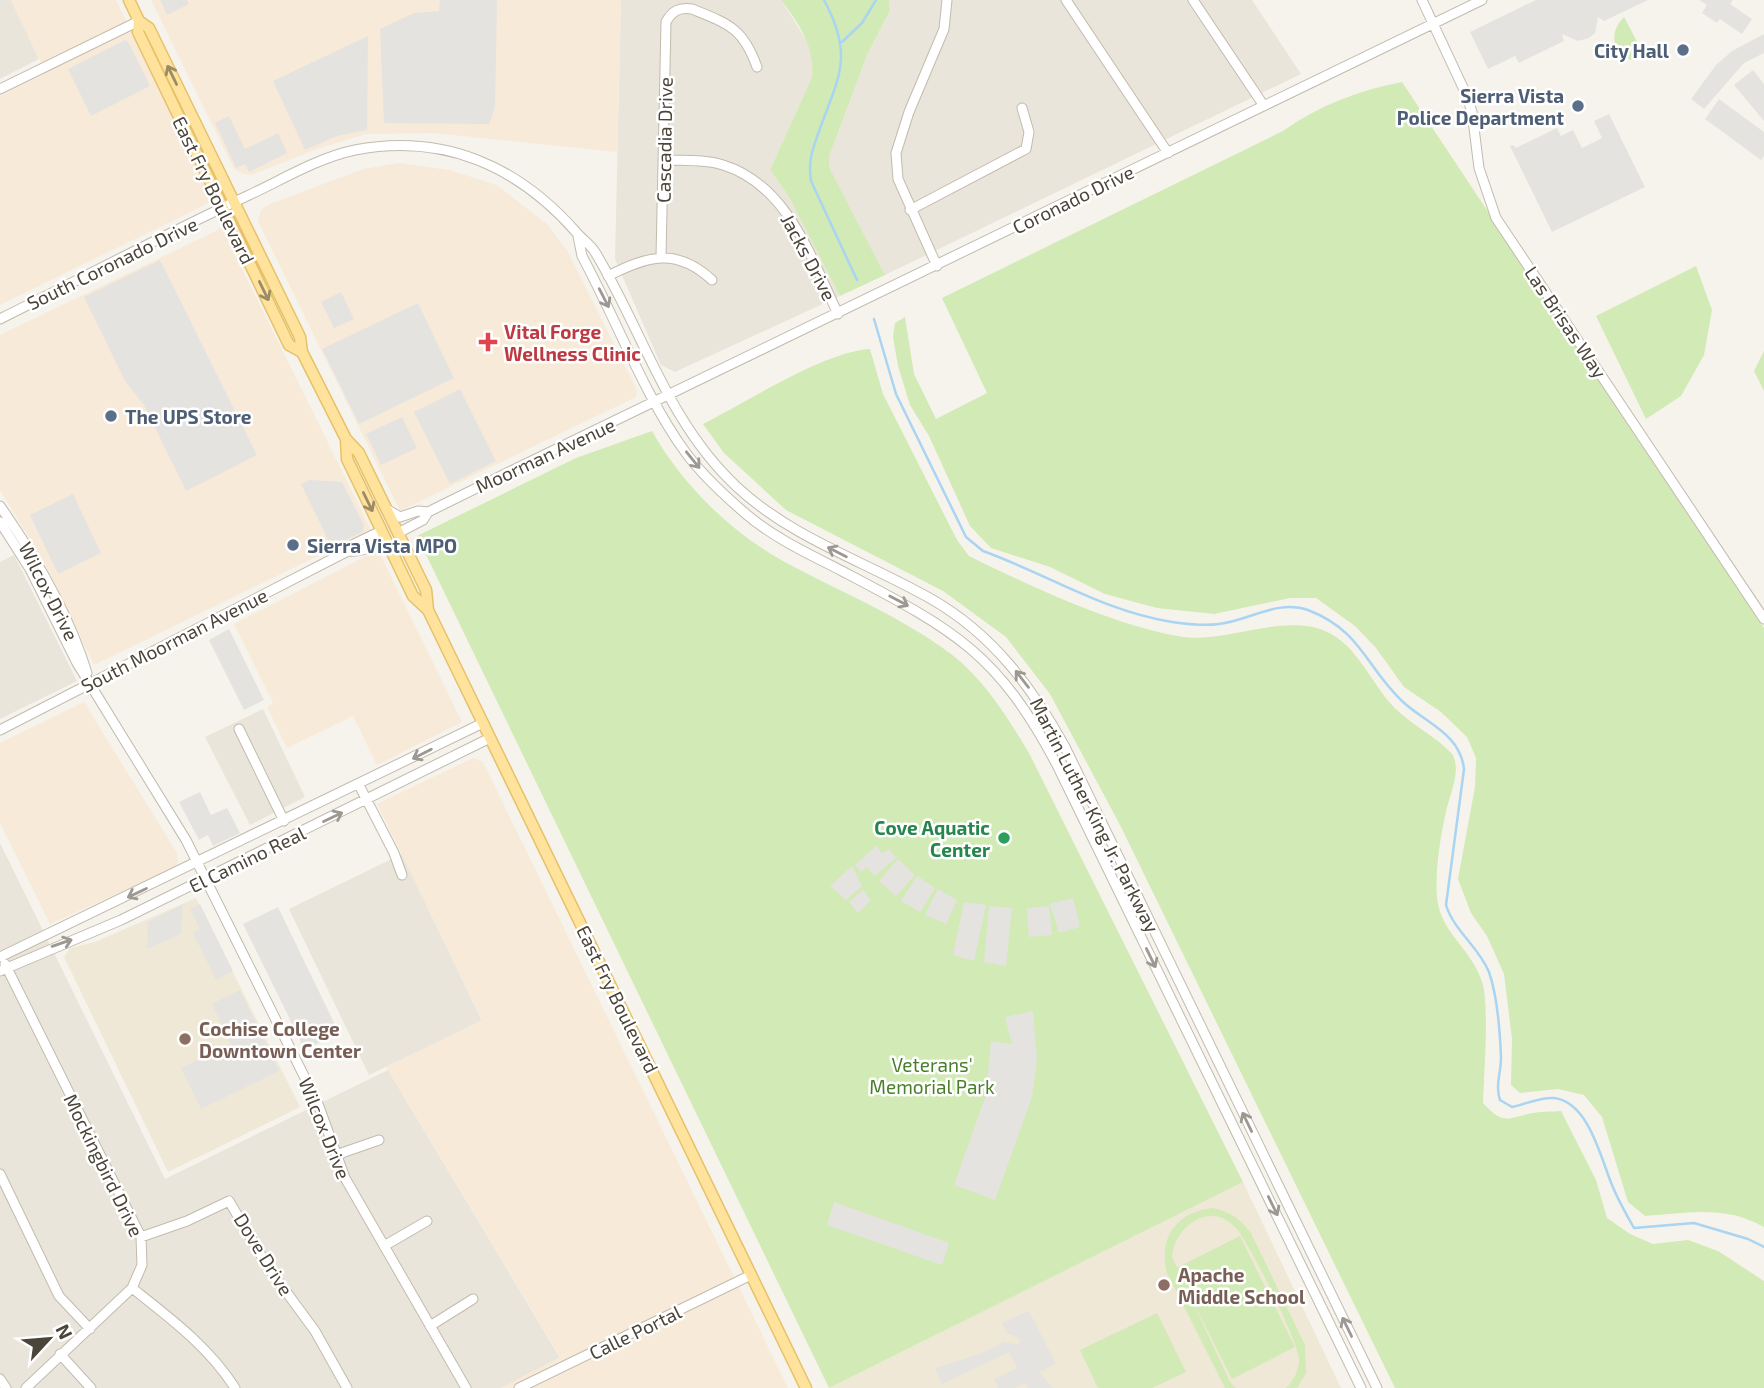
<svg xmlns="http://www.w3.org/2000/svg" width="1764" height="1388" font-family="'Exo 2',sans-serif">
<rect width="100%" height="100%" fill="#f6f3ec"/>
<path fill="#eae5da" d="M0,0H11L39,59L0,79Z
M621,0H781L809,44L813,60L812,77L770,170L789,197L840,296L675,372L661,365L615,259Z
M889,0H1252L1301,74L885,275L829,167L830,154L867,55L890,12Z
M14,555L77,681L0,719V562Z
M263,709L305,797L250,825L205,737Z
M0,843L165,1179L388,1070L560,1358L501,1388H0Z
M402,854L482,1021L369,1075L289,909Z"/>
<path fill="#f7ead8" d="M11,0H116L213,201L0,305V96L46,73Z
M151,0H621L617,152L434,133L366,134L317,149L251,175L244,174L234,169Z
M399,163L449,170L497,185L548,225L568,252L637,390L636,397L400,511L258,221L261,210L270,204L363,169Z
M222,228L371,530L94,665L45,564L0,490V335Z
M378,550L462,722L377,765L353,716L287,748L267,707L273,703L234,624Z
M84,702L177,853L178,862L174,868L50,924L0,823V743Z
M473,758L483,762L788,1388H501L560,1357L386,1067L482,1020L377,804Z"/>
<path fill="#efe8d6" d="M196,898L300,1107L168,1172L64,957L70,948L95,942Z
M1243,1182L1341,1388H829Z"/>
<path fill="#d2eab5" d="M781,0H889L890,11L867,55L830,154L829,167L885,275L840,296L789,197L770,170L812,77C815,46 799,24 781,0Z
M1624,17L1641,49L1634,61C1612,54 1608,33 1624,17Z
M1402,82L1764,628V1227C1725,1205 1688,1213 1645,1216L1628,1202L1602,1117L1584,1095L1558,1089L1520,1093L1511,1085L1512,1039L1504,974L1487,936L1471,913L1458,879L1475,787L1476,758L1467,737L1441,712L1404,687L1376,648L1355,626L1316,598H1290L1214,614L1157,608L1105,594L1050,567L991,548L970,526L929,436L910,405L898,366L893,337L895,323L905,317L914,374L936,419L987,393L942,298L1283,131C1318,106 1359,90 1402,82Z
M1696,266L1712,310L1704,355L1681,396L1646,419L1596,316Z
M870,349L883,394L957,540L969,556C1030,586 1117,627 1183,637C1226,643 1284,613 1325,631C1360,646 1372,688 1399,712C1417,728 1438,738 1453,755C1461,773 1450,793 1446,812C1440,837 1435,872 1437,897C1440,934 1474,950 1483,985C1489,1013 1484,1072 1483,1103C1504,1126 1507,1118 1533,1113C1542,1111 1552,1112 1561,1111L1596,1180L1607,1218L1630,1234L1653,1244L1688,1240L1718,1251L1764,1281V1388H1395L1120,825L1050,694L1006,637L943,591L786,510L724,453L703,424C747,402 823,352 870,349Z
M1764,351V391L1754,371Z
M652,431C682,484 729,531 783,561C840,592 899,615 951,654C985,680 1008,718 1030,755L1243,1182L829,1388L417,536L576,458Z
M1213,1208C1231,1212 1240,1219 1251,1233L1305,1345L1306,1373L1297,1388H1286C1294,1380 1299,1371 1299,1359C1299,1343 1248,1240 1236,1228C1210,1200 1175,1226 1172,1257L1230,1382L1236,1388H1225L1167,1273C1158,1238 1176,1212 1213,1208Z
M1240,1236L1295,1347L1232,1379L1176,1268Z
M1157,1313L1186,1372L1152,1388H1098L1080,1350Z"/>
<path fill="#e5e3e0" d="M160,0H187L189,4L167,15Z
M440,0H497L495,107L489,124L384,123L380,29L414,13L439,11Z
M1536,0H1648L1604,21L1598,17L1595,33L1589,38L1578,41L1562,34L1564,41L1519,63L1515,56L1488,69L1470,32Z
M1699,0H1733L1730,4L1752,19L1742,34L1720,19L1717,23L1702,13L1707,5Z
M1764,34V53L1744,63L1704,109L1691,99L1716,65L1732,51Z
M368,36L367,130L337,136L305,150L273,81Z
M125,40L129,43L150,86L91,116L68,69Z
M1753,70L1764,84V121L1734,85Z
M1719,99L1764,132V156L1761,160L1705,119Z
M1609,114L1645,187L1552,232L1510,146L1513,145L1516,148L1557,128L1561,136L1573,130L1582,148L1602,138L1594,121Z
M229,116L245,149L278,133L287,153L249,172L245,164L236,168L215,123Z
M160,260L257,455L186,491L144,405L125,381L84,297Z
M341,292L354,319L334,328L321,302Z
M418,303L454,378L359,424L322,349Z
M460,389L496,461L450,484L414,412Z
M402,417L417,448L381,465L366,434Z
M310,480L342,482L364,525L363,532L331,546L301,484Z
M73,494L101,553L58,574L30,515Z
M229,629L264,700L244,710L209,640Z
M200,792L211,815L227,808L240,833L213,846L208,835L199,840L179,802Z
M876,846L882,853L889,849L896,858L874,876L867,867L861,872L855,865Z
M898,859L915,875L896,896L879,881Z
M852,866L862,886L846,900L830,886Z
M917,876L935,888L920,912L901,901Z
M938,889L957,900L946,924L925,915Z
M863,890L871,900L858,913L849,902Z
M1073,898L1080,927L1059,933L1050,904Z
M964,902L986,905L974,961L953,955Z
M183,904L181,934L147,949L148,922Z
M200,904L233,971L216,980L193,933L200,929L190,909Z
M989,906L1012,908L1006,966L984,962Z
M1049,906L1052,935L1029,937L1027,908Z
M278,907L339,1033L305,1050L243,924Z
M240,990L279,1071L201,1109L181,1068L231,1044L212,1004Z
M1033,1011L1037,1059L1032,1097L995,1200L954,1185L986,1095L991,1041L1012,1044L1005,1017Z
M834,1202L949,1243L942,1265L827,1225Z
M1029,1311L1056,1364L1039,1372L1053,1388H1028L1025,1383L1015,1388H998L994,1379L1017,1368L1009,1352L942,1384L935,1368L980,1354L1004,1342L1019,1345L1020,1338L1007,1333L1002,1323Z"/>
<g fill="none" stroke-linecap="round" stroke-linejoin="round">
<path stroke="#a9d4f2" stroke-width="2.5" d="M824,0C855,58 838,77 818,134C812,151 808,162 811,181L857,280
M842,42L862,23L876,0
M874,319L896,394L966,537L983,551C1047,574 1103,611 1172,622C1186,624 1205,626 1219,624C1248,621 1278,599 1308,610C1362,631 1365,666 1402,701C1425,723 1460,733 1464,769L1446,905C1454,931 1479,947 1489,972C1498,998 1500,1031 1501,1058C1501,1073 1495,1085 1500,1100L1512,1107C1526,1104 1540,1097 1554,1098C1589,1102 1601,1159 1612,1185C1618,1200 1626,1214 1634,1228L1694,1223L1748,1239L1764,1247"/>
<defs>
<path id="minor" d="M1066,0L1168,153
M1193,0L1264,106
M1422,0L1466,94L1472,112L1479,168L1496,218L1764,619
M0,89L139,21
M663,160C683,161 704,159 723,165C788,185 811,258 838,314
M910,210L1026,149L1029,132L1022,108
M578,236L582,256C615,317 646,399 686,453C703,476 725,496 746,514C774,538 809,554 842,571C952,629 997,651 1057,765L1361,1388
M661,257L666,22C672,11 679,7 692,9C729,24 743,28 757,67
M937,266L898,179L896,153L909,112L944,29L947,0
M608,276C648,256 676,247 712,280
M0,319C82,278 164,235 247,196C282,180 317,158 355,150C444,133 518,166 576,232C582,239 590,244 595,252C643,331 667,422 737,487C793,539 867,562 933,600C993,635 1032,687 1065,747L1377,1388
M0,506C35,556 69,614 87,673
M388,510L400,517L418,511L428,512
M0,522L30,569L77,663L186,840L318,1104L345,1178L466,1388
M398,533L423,520L428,512L509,472L1482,0
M348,551C364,554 373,541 390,549
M239,729L284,821
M0,730L348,551L352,545L381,531
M359,785L394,853L402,875
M0,957L483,723
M5,964L141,1237L142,1265L132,1288C170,1318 209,1347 235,1388
M0,971L121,920L490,738
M336,1155L379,1140
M0,1174L59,1296L90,1329
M141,1237L187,1221L229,1201L268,1267L315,1331L347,1388
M384,1246L427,1221
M430,1326L473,1299
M60,1354L91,1388
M0,1379L6,1388
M26,1388L132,1288
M519,1388L751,1275"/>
<path id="major" d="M129,0L139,21L138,32L289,345L302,352
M139,21L149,28L300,337L302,352L346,439L359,453L426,590L428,610L806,1388
M346,439L347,459L413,596L428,610"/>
</defs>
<use href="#minor" stroke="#c2bbae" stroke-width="11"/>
<use href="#major" stroke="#e6c16a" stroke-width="13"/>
<use href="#minor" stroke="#fff" stroke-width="9"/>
<use href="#major" stroke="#ffe39c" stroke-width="10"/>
</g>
<defs><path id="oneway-shaft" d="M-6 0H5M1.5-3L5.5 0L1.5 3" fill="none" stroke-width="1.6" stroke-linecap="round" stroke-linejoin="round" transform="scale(1.75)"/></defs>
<g stroke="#9c8c66">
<use href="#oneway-shaft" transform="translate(172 75) rotate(-116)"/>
<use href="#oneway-shaft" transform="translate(264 291) rotate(64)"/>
<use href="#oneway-shaft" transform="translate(368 502) rotate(64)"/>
</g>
<g stroke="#9c9892">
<use href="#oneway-shaft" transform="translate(604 298) rotate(63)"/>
<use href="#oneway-shaft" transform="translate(693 460) rotate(51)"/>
<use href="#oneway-shaft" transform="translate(837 552) rotate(-153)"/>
<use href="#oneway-shaft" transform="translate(899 601) rotate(28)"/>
<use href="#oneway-shaft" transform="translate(1022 679) rotate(-128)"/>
<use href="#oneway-shaft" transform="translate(422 754) rotate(153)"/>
<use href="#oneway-shaft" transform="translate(333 817) rotate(-26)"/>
<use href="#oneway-shaft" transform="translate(137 893) rotate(154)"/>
<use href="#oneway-shaft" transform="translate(62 943) rotate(-19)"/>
<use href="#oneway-shaft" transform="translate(1151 958) rotate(64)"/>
<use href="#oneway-shaft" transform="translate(1247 1122) rotate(-116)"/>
<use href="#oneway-shaft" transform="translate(1273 1206) rotate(64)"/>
<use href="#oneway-shaft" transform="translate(1347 1327) rotate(-116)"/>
</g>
<g fill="#5c6f8a" stroke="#fff" stroke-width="2.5">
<circle cx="1683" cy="50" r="7"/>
<circle cx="1578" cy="106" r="7"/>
<circle cx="111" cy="416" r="7"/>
<circle cx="293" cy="545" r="7"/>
</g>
<path fill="#e0444e" stroke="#fff" stroke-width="2.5" d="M484.5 331.5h7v7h7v7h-7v7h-7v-7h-7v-7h7z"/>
<circle fill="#2e9e5b" stroke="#fff" stroke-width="2.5" cx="1004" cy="838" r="7"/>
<g fill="#8d6e63" stroke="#fff" stroke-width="2.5">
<circle cx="185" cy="1039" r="7"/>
<circle cx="1164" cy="1285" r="7"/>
</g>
<g text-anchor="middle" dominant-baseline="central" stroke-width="5" stroke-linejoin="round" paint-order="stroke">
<g font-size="19" font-weight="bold" fill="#4e5e75" stroke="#fff" text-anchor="end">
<text x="1669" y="50">City Hall</text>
<text x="1564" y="95">Sierra Vista<tspan x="1564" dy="22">Police Department</tspan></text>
<text x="125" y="416" text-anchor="start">The UPS Store</text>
<text x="307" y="545" text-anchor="start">Sierra Vista MPO</text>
</g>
<g font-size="19" fill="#4b4439" stroke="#fff">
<text transform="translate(664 140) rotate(-89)">Cascadia Drive</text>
<text transform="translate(214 190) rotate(64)">East Fry Boulevard</text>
<text transform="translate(1073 199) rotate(-26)">Coronado Drive</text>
<text transform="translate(809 257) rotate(62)">Jacks Drive</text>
<text transform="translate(112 263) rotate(-26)">South Coronado Drive</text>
<text transform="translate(1566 322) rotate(56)">Las Brisas Way</text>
<text transform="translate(545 455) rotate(-25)">Moorman Avenue</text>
<text transform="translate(49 591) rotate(63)">Wilcox Drive</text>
<text transform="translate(174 640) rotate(-27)">South Moorman Avenue</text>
<text transform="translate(1095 815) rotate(63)">Martin Luther King Jr. Parkway</text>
<text transform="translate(247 859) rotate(-26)">El Camino Real</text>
<text transform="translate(618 999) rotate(64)">East Fry Boulevard</text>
<text transform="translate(325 1128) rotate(68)">Wilcox Drive</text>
<text transform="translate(104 1165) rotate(64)">Mockingbird Drive</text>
<text transform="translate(264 1254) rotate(58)">Dove Drive</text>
<text transform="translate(635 1332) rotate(-26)">Calle Portal</text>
</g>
<g font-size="19" font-weight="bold" fill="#be3a42" stroke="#fff" text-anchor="start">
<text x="504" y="331">Vital Forge<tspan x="504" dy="22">Wellness Clinic</tspan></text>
</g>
<g font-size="19" font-weight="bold" fill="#27864d" stroke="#fff" text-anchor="end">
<text x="990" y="827">Cove Aquatic<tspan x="990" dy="22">Center</tspan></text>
</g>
<g font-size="19" font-weight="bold" fill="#785e54" stroke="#fff" text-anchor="start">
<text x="199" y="1028">Cochise College<tspan x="199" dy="22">Downtown Center</tspan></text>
<text x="1178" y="1274">Apache<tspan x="1178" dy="22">Middle School</tspan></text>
</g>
<g font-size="19" fill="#4a7f2a" stroke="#fff">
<text x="932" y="1064">Veterans'<tspan x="932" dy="22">Memorial Park</tspan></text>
</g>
</g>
<g transform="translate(49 1339) rotate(64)" stroke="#ffffff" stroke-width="5" paint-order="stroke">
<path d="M0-5L12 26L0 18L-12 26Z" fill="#4b4439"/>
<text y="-10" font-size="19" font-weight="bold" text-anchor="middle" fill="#4b4439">N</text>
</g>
</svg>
